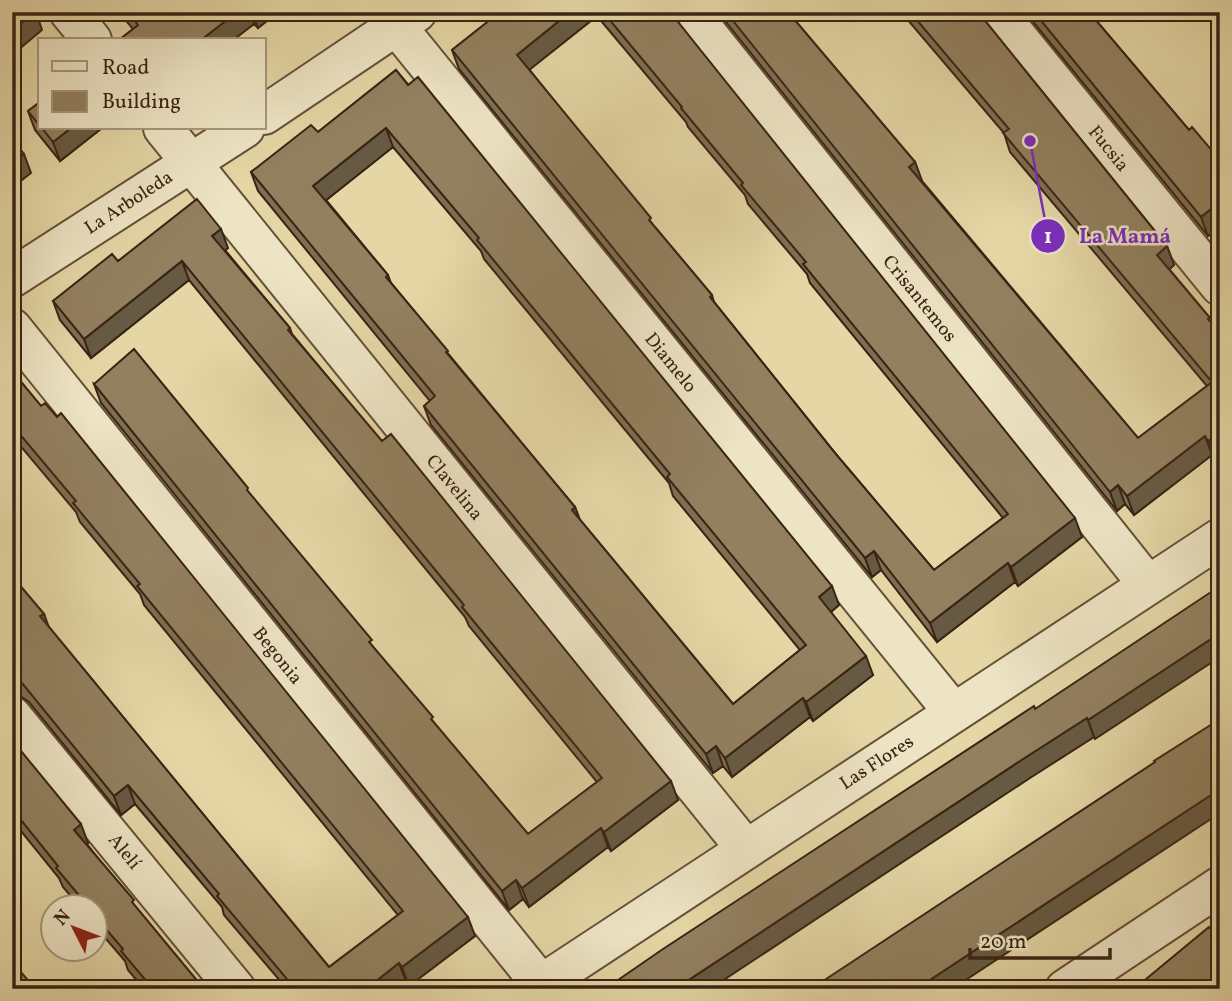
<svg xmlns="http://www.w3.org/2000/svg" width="1232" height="1001" font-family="Vollkorn,serif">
<rect width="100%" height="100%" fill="#e4d6a5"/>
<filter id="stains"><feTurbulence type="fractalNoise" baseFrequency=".00286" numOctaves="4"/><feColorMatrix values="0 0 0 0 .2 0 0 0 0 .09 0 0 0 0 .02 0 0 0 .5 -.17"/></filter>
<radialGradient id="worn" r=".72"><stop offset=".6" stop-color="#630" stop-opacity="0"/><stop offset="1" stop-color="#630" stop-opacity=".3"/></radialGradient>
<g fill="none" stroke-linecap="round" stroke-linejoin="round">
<defs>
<path id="minor" d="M69,12L92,40
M385,12L954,713
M690,12L1148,585
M997,12L1220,286
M264,115L417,12
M163,128L746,849
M12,278L245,128
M12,328L541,984
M12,716L236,989
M534,989L1220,538
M1065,989L1220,886"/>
</defs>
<use href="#minor" stroke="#645038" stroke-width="42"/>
<use href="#minor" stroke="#ede4c4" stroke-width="38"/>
</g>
<path fill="#7e6e52" stroke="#3a2314" stroke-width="2" fill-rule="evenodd" d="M119,12H278L258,28L254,24L233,40H119L133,29Z
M500,12H670L1082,537L1018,586L1015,582L937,642L881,570L872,577L459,69L452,50ZM597,16L686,122L688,127L745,195L748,204L807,274L810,283L1003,518L934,570L835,453L714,302L712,295L655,227L529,69Z
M718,12H788L915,162L922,181L1138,438L1207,386L1010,152L1004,133L901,12H978L1167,246L1174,265L1169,269L1210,318L1212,323L1215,460L1212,455L1134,515L1125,504L1117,511Z
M1025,12H1089L1189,130L1220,160V230L1218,228L1208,236Z
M1203,12H1220V32Z
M396,70L839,605L831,612L873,675L813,721L810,717L732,777L723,766L713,773L431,425L424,406L430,401L258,191L251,172L318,132ZM393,147L481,251L484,259L669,483L673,496L800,650L733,704L580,520L575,507L450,356L391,283L388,275L326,200Z
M40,102V128H102L60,161L35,130L28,111Z
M228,248L225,250L290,328L292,334L678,800L611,851L608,847L529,907L523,899L509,910L101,403L94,384L250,494L435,724L528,834L597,782L469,626L465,617L189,280L91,358L60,320L53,301L118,261Z
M12,371L475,936L409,986L406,982L398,989H287L224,915L222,907L135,804L121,815L29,702L20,696L12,695V576L44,614L48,626L329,967L398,915L144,605L140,594L80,522L76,512L12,436Z
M12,740L88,843L87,844L137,909L204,989H144L128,970L125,961L94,925V906H79L63,887L59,878L12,820Z"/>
<path fill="#665a42" stroke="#3a2314" stroke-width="2" d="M34,12H36L42,30L12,55V31Z
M237,12H250L254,24L233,40H201Z
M252,12H278L258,28Z
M570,12H596L597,16L524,74L517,55Z
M71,128H102L60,161L53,142Z
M386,128L393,147L320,205L313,186Z
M24,154L31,173L12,188V163Z
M915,162L922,181L916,186L909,167Z
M1211,209L1218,228L1208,236L1201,217Z
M221,229L228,248L219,255L212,236Z
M1167,246L1174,265L1164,274L1157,255Z
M182,261L189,280L91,358L84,339Z
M1220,432V456L1215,460L1208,441Z
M1205,436L1212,455L1134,515L1127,496Z
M1118,485L1125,504L1117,511L1110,492Z
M575,507L582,526L572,510Z
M1075,518L1082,537L1018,586L1011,567Z
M874,551L881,570L872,577L865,558Z
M1008,563L1015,582L937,642L930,623Z
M832,586L839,605L826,616L819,597Z
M44,614L51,633L40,616Z
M1220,633V657L1095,739L1088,720Z
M866,656L873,675L813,721L806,702Z
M803,698L810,717L732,777L725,758Z
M1087,718L1094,737L1030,778L710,989H675L1023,759Z
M716,746L723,766L713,773L706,754Z
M671,781L678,800L611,851L604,832Z
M128,785L135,804L121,815L114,796Z
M1220,789V813L952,989H916Z
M81,824L88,843L81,849L74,830Z
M601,828L608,847L529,907L522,888Z
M516,880L523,899L509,910L502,891Z
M468,917L475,936L409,986L402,967Z
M399,963L406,982L398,989H366Z"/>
<path fill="#92805f" stroke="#3a2314" stroke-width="2" fill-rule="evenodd" d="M12,12H34L12,31Z
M128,12H237L201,40H119L138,25Z
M500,12H570L517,55L651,218L649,220L712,295L710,297L835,453L934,570L1008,514L803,264L806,262L741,185L743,183L681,108L682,107L603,12H670L1075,518L1011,567L1008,563L930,623L874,551L865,558L452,50Z
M726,12H788L915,162L909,167L1138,438L1212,382L1003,133L1009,129L910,12H978L1167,246L1157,255L1210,318L1208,319L1220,333V432L1208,441L1205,436L1127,496L1118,485L1110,492Z
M1034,12H1089L1189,130L1192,127L1220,160V220L1211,209L1201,217Z
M1212,12H1220V21Z
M396,70L408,85L418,77L832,586L819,597L866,656L806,702L803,698L725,758L716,746L706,754L424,406L435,396L251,172L311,125L318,132ZM386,128L479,238L477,240L670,474L667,477L806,645L733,704L572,510L575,507L446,352L448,351L386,277L388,275L313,186Z
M40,102V126L28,111Z
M42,128H71L53,142Z
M12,138L24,154L12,163Z
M197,199L221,229L212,236L290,328L288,330L382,441L391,434L671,781L604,832L601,828L522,888L516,880L502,891L94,384L134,349L248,488L247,490L372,640L369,642L433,717L431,719L528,834L602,778L462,607L464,605L182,261L84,339L53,301L112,254L118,261Z
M12,371L41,406L45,403L57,417L61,413L468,917L402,967L399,963L366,989H287L292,985L217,896L219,894L128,785L114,796L22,683L12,677V576L44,614L40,616L329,967L403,911L137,586L140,584L73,503L76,501L12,425Z
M1220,586V633L1088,720L1087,718L1023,759L675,989H605L663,949L1034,706L1035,709Z
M1220,719V789L916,989H811L1155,762L1154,761Z
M12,740L81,824L74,830L134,900L132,902L204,989H153L121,951L123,949L94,915V906H88L56,868L58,866L12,809Z
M1209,927L1220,941V989H1134Z
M12,962L27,979L24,981L31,989H12Z"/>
<g text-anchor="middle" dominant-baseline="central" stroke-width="5" stroke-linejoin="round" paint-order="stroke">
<g font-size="19" fill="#3a2314" stroke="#ede4c4">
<text transform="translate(1108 149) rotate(51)">Fucsia</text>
<text transform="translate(129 203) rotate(-33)">La Arboleda</text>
<text transform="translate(919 299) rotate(51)">Crisantemos</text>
<text transform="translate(670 363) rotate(51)">Diamelo</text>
<text transform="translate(454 488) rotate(51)">Clavelina</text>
<text transform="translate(277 656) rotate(51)">Begonia</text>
<text transform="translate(877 763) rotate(-33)">Las Flores</text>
<text transform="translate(124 852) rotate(51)">Alelí</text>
</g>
</g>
<path fill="none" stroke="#7b2cbf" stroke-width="2.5" d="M1030 141L1048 236"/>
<g fill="#7b2cbf" stroke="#ede4c4" stroke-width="2.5">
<circle cx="1030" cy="141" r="7"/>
<circle cx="1048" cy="236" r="18"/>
</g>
<g font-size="21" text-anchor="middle" font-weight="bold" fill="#fff">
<text x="1048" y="243">1</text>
</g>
<g font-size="21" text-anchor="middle" font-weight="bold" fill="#7b2cbf" stroke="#ede4c4" stroke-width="5" stroke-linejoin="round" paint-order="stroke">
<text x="1125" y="243">La Mamá</text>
</g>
<rect width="1232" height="1001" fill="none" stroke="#e4d6a5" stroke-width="42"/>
<rect x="14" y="14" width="1204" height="973" fill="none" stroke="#3a2314" stroke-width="3.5"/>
<rect x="21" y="21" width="1190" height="959" fill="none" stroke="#3a2314" stroke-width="2"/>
<rect x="38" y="38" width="228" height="91" fill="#ede4c4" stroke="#a5977e" stroke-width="2"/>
<rect x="52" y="61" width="35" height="10" fill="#ede4c4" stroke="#a5977e" stroke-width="2"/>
<text x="102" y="74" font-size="21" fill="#3a2314">Road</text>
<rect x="52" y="91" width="35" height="21" fill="#92805f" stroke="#a5977e" stroke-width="2"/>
<text x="102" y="108" font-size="21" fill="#3a2314">Building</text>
<g transform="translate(74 928) rotate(312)"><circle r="33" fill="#ede4c4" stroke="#a5977e" stroke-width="2"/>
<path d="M0-5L12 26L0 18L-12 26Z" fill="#8f2418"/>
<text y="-10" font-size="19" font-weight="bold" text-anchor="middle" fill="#3a2314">N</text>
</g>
<path d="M970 948v10h140v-10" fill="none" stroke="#3a2314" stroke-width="3.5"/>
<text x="980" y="948" font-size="21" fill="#3a2314" stroke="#ede4c4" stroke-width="5" paint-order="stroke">20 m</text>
<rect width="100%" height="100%" filter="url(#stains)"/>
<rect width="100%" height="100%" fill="url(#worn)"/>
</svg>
